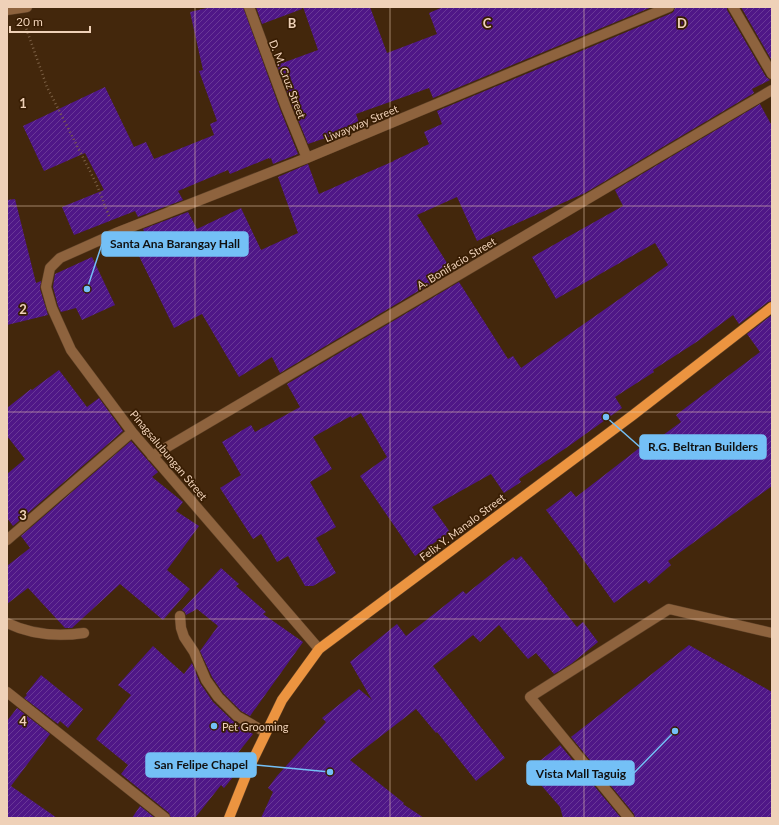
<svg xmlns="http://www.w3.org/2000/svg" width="779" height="825" font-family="Lato,sans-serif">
<defs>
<pattern id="building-hatch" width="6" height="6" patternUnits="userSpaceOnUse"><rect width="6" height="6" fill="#4f1787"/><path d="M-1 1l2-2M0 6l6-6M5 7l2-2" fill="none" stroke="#693896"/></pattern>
</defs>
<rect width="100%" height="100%" fill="#43270c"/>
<path fill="url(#building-hatch)" d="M211,7H243L280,109L298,154L273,164L271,158L269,159V158L230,174L228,170L178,191L183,200L138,217L135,211L74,235L62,207L104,190L85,153L44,171L23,126L105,87L134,147L146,142L154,159L214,135L210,124L217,121L199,71L203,70L190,12Z
M256,7H301L302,9L262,24Z
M303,7H370L387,53L437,34L429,13L443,7H652L433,98L429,88L356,114L360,126L308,144L292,105L277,65L318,50Z
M675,7H727V10L766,77L770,80L752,89L754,93L585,193L477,241L457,197L417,215L452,271L280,373L272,357L239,377L202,314L174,328L138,254L151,248L143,229L188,212L197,229L241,208L261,250L298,233L278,177L308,164L319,194L357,177L394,161H393L429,144L424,132L442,124L437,111L672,13L674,11Z
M741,7H772V61Z
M760,104L772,126V301L768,302L739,324L733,315L698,341L653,370L654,372L615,397L622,408L566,448L519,479L521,482L504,493L491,474L432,507L450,532L415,556L360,476L387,457L361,413L352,418L351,416L313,437L332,469L310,482L336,527L316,538L336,573L313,586H305L288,556L277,562L261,534L253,539L220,488L241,475L222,442L251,425L255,432L300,407L287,384L459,282L508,359L513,356L521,368L668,265L655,243L556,299L532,257L623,206L615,190Z
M15,199L36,283L41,281L40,289L48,315L7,325V200Z
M92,257L115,305L82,320L76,308L61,312L58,306L53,287L55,274Z
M772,315V486L668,561L671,565L649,584L646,580L614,603L575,548L546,510L571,491L576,497L642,446L644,449L681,422L676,415L760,352L747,334Z
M59,370L87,407L99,398L123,431L13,526L7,518V474L25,459L7,436V408L31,389L32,390Z
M131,441L158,472L152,477L183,502L176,511L199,526L167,570L190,589L163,620L120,584L72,628H65L28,588L7,604V566L30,548L21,536Z
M521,556L548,589L547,590L577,627L583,622L598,642L571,664L554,674L536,653L528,659L499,625L480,642L473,635L433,666L505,758L476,781L437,732L436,733L416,709L350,760L404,803L403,804L424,818H261L273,792L268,788L277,776L326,722L322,718L359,689L372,700L350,662L397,624L406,636L463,591L466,594L513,557L516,560Z
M221,568L239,584L236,586L266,612L263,614L303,642L250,716L241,711L223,693L212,677L200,651L218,626L197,609L186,615L185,612L182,610Z
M689,645L772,692V818H635L634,814L571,737Z
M153,646L184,674L192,663L200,683L213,702L233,721L253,734L233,759L242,766L224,788L221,785L195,818H171L169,813L121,774L128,765L96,739L131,695L118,685Z
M41,675L83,709L68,728L60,721L58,724L24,698L27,695L26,694Z
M17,708L50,734L11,786L57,818H7V721Z
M560,745L621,818H563L560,807L528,770Z
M140,806L155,818H132Z"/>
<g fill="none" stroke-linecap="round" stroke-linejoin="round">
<defs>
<path id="minor" d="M249,7L286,107L307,158
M733,7L772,74
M7,10L27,7
M152,456L772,90
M7,540L132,432
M180,616L181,628L184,637L194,652L206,680L218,697L237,716L265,732
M7,623C32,635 57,637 84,633
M319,649L132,432L71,350L52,308L46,287L50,268L60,258L116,233L307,158L669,7
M7,692L165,818
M629,818L530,697L669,609L772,633"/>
<path id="major" d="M229,818L249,768L282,700L319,649L633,415L772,307"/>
</defs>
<use href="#minor" stroke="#5f4228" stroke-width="11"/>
<use href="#major" stroke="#5f4228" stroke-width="11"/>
<path stroke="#7e6247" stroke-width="2.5" stroke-dasharray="1 3" stroke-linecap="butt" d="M25,25L47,87L96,183L109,216"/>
<use href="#minor" stroke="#8e633e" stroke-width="10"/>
<use href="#major" stroke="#ec9440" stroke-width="10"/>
</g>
<path fill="none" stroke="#efd1b8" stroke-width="1" stroke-opacity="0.55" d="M195,7V818M390,7V818M584,7V818M7,206H772M7,412H772M7,619H772"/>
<circle fill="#74c0f6" stroke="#381d03" stroke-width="1.5" cx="214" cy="726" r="4"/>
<g text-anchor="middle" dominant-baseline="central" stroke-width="3.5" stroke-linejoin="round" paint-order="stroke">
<g font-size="11" fill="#efd1b8" stroke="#381d03">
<text transform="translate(288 79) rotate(69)">D. M. Cruz Street</text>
<text transform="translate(361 123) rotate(-23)">Liwayway Street</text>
<text transform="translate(456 263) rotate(-31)">A. Bonifacio Street</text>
<text transform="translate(169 455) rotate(50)">Pinagsalubungan Street</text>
<text transform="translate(462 527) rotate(-37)">Felix Y. Manalo Street</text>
</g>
<g font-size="11" fill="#efd1b8" stroke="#381d03" text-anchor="start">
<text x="222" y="726">Pet Grooming</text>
</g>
</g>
<g font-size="13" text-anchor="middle" font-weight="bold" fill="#efd1b8" stroke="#381d03" stroke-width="3.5" stroke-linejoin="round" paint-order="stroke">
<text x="292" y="28">B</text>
<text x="487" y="28">C</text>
<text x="682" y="28">D</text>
<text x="23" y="108">1</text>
<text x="23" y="314">2</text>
<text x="23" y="520">3</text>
<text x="23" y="726">4</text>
</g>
<path fill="none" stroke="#74c0f6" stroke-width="1.5" d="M87 289L102 244M606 417L640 447M330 772L256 765M675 731L634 773"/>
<g fill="#74c0f6" stroke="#381d03" stroke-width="1.5">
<circle cx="87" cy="289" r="4"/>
<circle cx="606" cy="417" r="4"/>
<circle cx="330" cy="772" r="4"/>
<circle cx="675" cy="731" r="4"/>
</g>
<g fill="#74c0f6" stroke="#74c0f6" stroke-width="1.5">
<rect x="102" y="232" width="146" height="24" rx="4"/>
<rect x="640" y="435" width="126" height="24" rx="4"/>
<rect x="146" y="753" width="110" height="24" rx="4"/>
<rect x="527" y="761" width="107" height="24" rx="4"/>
</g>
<g font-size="12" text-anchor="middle" font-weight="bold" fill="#111">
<text x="175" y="248">Santa Ana Barangay Hall</text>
<text x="703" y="451">R.G. Beltran Builders</text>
<text x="201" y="769">San Felipe Chapel</text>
<text x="581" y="778">Vista Mall Taguig</text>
</g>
<rect width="779" height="825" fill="none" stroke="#efd1b8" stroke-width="16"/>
<path d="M10 26v6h80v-6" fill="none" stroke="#efd1b8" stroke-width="2"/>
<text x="16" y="26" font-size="12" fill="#efd1b8" stroke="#381d03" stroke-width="3" paint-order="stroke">20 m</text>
</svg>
